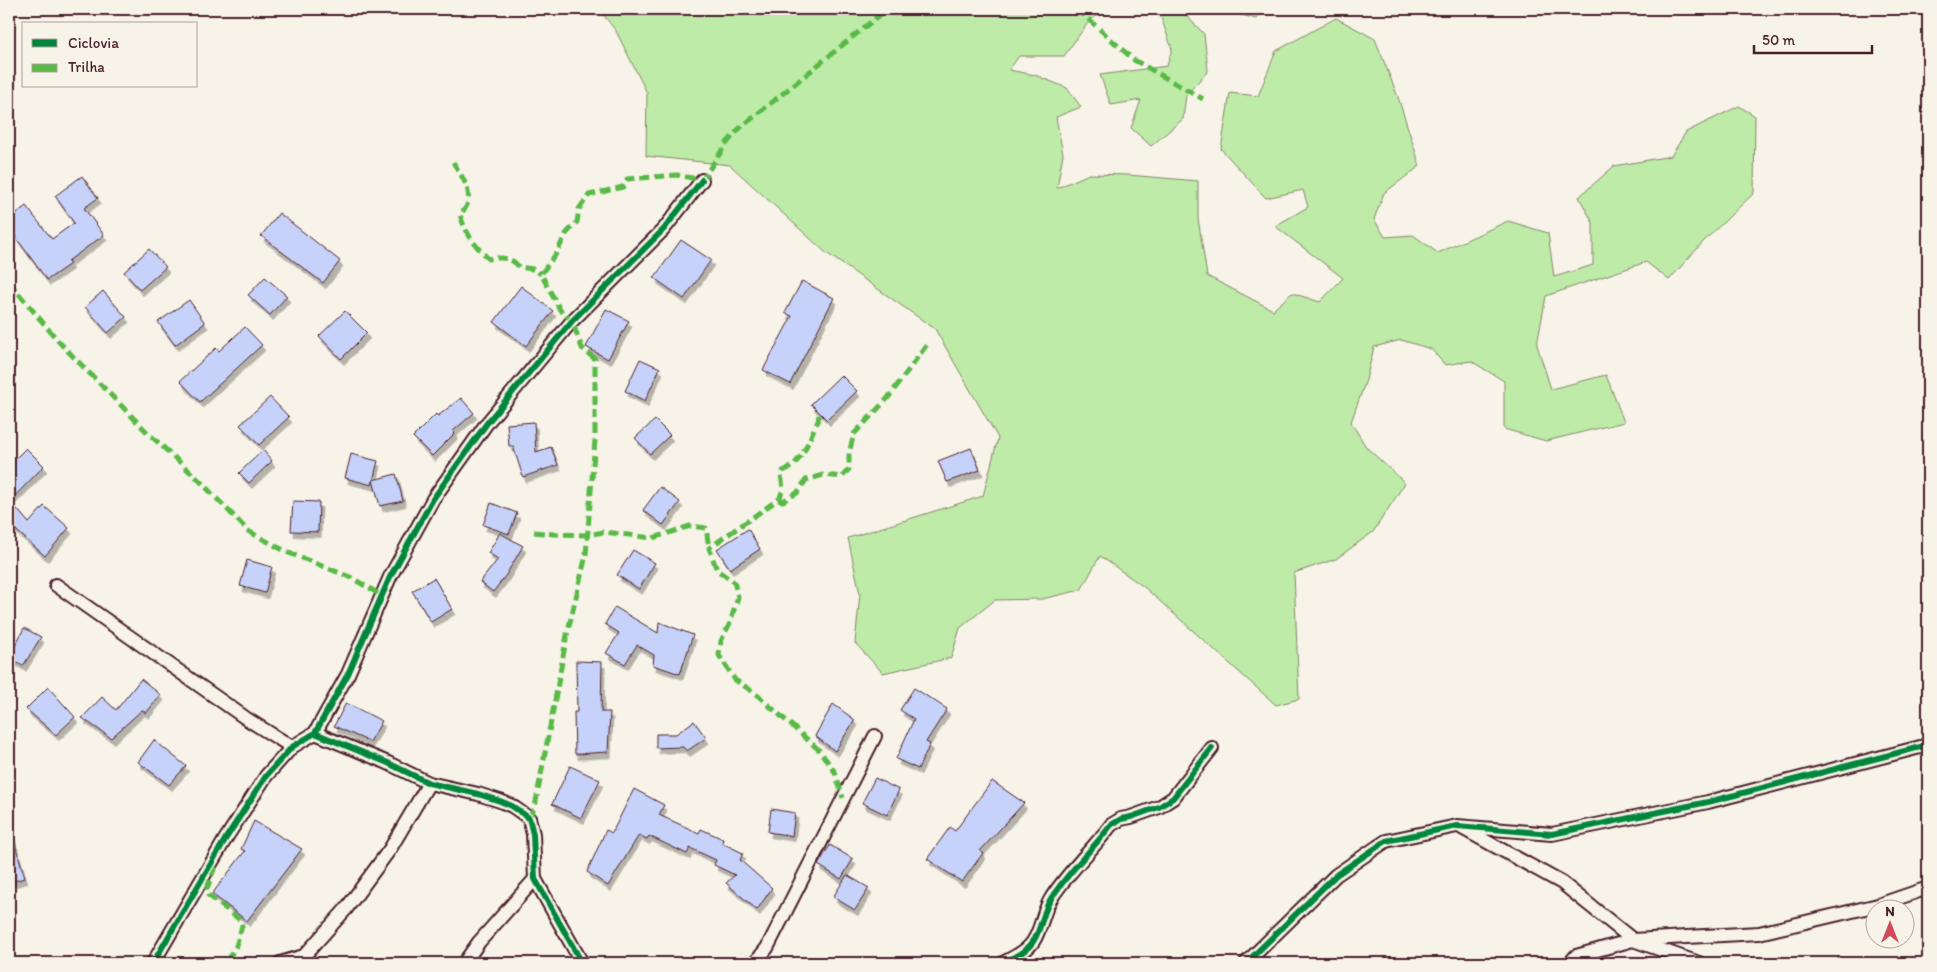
<svg xmlns="http://www.w3.org/2000/svg" width="1937" height="972" font-family="Itim,sans-serif">
<defs>
<filter id="shadow"><feDropShadow dx="3" dy="5.5" stdDeviation="0" flood-color="#0004"/></filter>
</defs>
<rect width="100%" height="100%" fill="#f7f3e8"/>
<filter id="ink" filterUnits="userSpaceOnUse"><feTurbulence type="fractalNoise" baseFrequency=".02" numOctaves="2"/><feDisplacementMap in="SourceGraphic" scale="10" xChannelSelector="R" yChannelSelector="G"/><feConvolveMatrix kernelMatrix="1 2 1 2 8 2 1 2 1" color-interpolation-filters="sRGB"/></filter>
<g filter="url(#ink)">
<path fill="#beeba8" stroke="#84856a" d="M599,9H1109L1090,20L1064,56H1019L1009,70L1035,75L1067,88L1081,107L1056,117L1063,154L1057,188L1089,174L1128,175L1198,181V218L1207,276L1273,310L1292,293L1320,302L1343,278L1275,226L1308,207L1303,190L1266,198L1221,149L1230,93L1258,96L1276,51L1336,18L1375,39L1398,97L1420,166L1384,193L1374,219L1385,237L1413,235L1438,253L1508,221L1548,233L1554,277L1593,265V223L1579,197L1614,166L1671,156L1686,132L1739,106L1755,116L1754,193L1704,241L1669,280L1646,262L1546,296L1537,345L1551,389L1606,375L1624,422L1546,441L1504,429V381L1471,361L1445,365L1431,349L1401,340L1374,347L1366,380L1351,422L1366,447L1405,483L1373,532L1336,559L1294,573L1299,699L1276,705L1144,587L1100,556L1081,590L1042,599L995,600L960,628L951,658L883,673L855,643L860,594L848,538L983,496L998,438L935,329L825,252L730,165L646,156L647,93L616,31Z
M1158,9H1180L1204,34L1208,71L1186,95L1183,119L1151,146L1131,128L1141,100L1111,105L1100,75L1167,66L1172,49Z
M1228,9H1267L1256,19L1228,11Z"/>
<path fill="#c6d2f9" stroke="#4a1f2b" filter="url(#shadow)" d="M82,176L98,198L84,208L104,235L68,261L70,264L47,280L9,228V219L26,206L52,239L74,223L55,196Z
M279,213L340,261L323,283L261,236Z
M681,240L711,260L684,299L654,278Z
M149,249L166,267L140,290L124,272Z
M265,277L287,296L270,315L248,295Z
M802,281L834,298L790,384L763,370L792,316L785,313Z
M521,286L553,311L526,346L494,322Z
M103,291L126,317L108,333L85,307Z
M189,300L205,323L175,345L158,322Z
M606,309L629,321L608,359L586,347Z
M345,311L367,333L341,359L319,336Z
M245,327L262,345L200,402L180,381L216,348L219,351Z
M640,359L660,368L645,401L625,391Z
M841,375L857,391L827,420L811,404Z
M270,397L289,417L259,445L240,425Z
M461,398L474,413L453,431L455,433L432,456L413,437L436,414L438,416Z
M655,420L670,435L650,454L635,438Z
M534,422L536,452L551,447L558,465L523,477L513,446H509L507,424Z
M26,448L44,466L10,501L29,523L44,506L69,528L45,556L9,524V465Z
M971,448L980,470L947,482L938,461Z
M263,450L272,461L249,483L239,473Z
M351,454L378,461L372,485L345,478Z
M396,474L403,501L380,506L373,480Z
M660,487L680,502L663,525L643,510Z
M293,501L319,502L318,532L291,531Z
M491,503L517,513L509,534L483,525Z
M748,529L760,549L730,569L717,549Z
M500,533L523,546L506,575L493,592L480,582L498,559L488,553Z
M633,550L655,563L639,589L617,575Z
M247,560L272,567L265,593L240,586Z
M434,578L452,609L431,622L412,591Z
M615,607L658,633L659,622L693,635L680,674L653,665L654,655L637,645L625,664L606,653L619,633L605,624Z
M24,628L41,637L23,666L9,658Z
M576,661L602,662L601,712H610L608,752L575,754L574,712H577Z
M141,679L161,695L146,713L142,710L111,738L82,718L102,697L116,710Z
M48,687L75,717L56,735L26,709Z
M914,688L947,709L926,742L930,744L918,769L896,759L914,719L900,710Z
M346,703L382,721L370,742L334,726Z
M833,704L855,720L835,751L815,736Z
M694,721L706,738L687,751L683,747L656,748V734H676Z
M154,740L186,766L169,785L138,762Z
M570,766L600,780L581,818L552,804Z
M875,778L899,790L887,815L862,803Z
M992,781L1024,803L980,851L983,853L962,882L927,859L950,827L955,831Z
M634,789L664,805L659,815L699,833L701,829L723,839L722,843L743,853L740,860L772,888L757,910L726,883L735,875L714,865L716,860L690,848L687,854L649,836L647,839L639,835L608,886L587,872L606,830L612,833Z
M771,809L795,813L792,836L768,832Z
M254,821L302,849L247,921L212,894L245,851L241,849Z
M9,835H12L25,878L9,882Z
M830,845L853,859L841,879L818,865Z
M847,875L869,888L855,910L833,897Z"/>
<g fill="none" stroke-linecap="round" stroke-linejoin="round">
<defs>
<path id="minor" d="M56,585L247,719L292,747
M315,733L388,763L429,783L478,794L500,801L512,806L529,818L533,834L535,879L582,963
M1462,828L1562,883L1633,940L1699,963
M153,963L226,838L266,776L292,747L315,733L348,674L390,577L433,499L487,423L572,321L664,229L702,180
M280,963L304,956L346,909L390,849L429,783
M464,963L479,942L535,879
M755,963L767,948L875,736
M1003,963C1014,957 1028,951 1034,940C1042,927 1043,910 1052,897C1069,871 1093,849 1111,825L1121,819L1131,817L1159,807L1173,798L1212,748
M1246,963L1336,875L1386,841L1457,826L1552,834L1708,802L1928,745
M1570,963L1576,956L1633,940L1759,933L1878,905L1928,888"/>
</defs>
<use href="#minor" stroke="#4a1f2b" stroke-width="16"/>
<use href="#minor" stroke="#f7f3e8" stroke-width="12"/>
<path stroke="#58b947" stroke-width="5" stroke-dasharray="10 5" stroke-linecap="butt" d="M1077,9L1134,60L1203,99
M453,162C460,174 473,190 467,205C466,208 462,212 460,215C466,234 475,246 489,259C502,257 511,257 519,267L533,269L541,274
M9,282L60,343L150,435L198,479L248,531L289,553L350,577L381,595
M819,415L818,421C808,439 804,463 783,471L781,475L783,488L780,498L709,548L717,570L734,582L738,597L730,623L721,641L719,655L735,680L755,693L819,750L835,772L843,798
M778,500L783,501L797,493L806,480L823,475L842,477L849,469V453L854,434L888,398L928,343
M534,532L554,534L588,535L604,532L653,538L690,526L706,528L709,548
M529,818L535,807L567,635L586,555L595,440V359L582,348L572,321L560,310L541,274L556,254L566,234L577,222L579,209L589,195L623,187L627,179L677,175L702,180L727,143L739,129L887,9
M215,866L207,889L208,895L240,920L242,926L236,946L226,963"/>
<defs>
<path id="cycleway" d="M315,733L388,763L429,783L478,794L500,801L512,806L529,818L533,834L535,879L582,963
M153,963L226,838L266,776L292,747L315,733L348,674L390,577L433,499L487,423L572,321L664,229L702,180
M1003,963C1014,957 1028,951 1034,940C1042,927 1043,910 1052,897C1069,871 1093,849 1111,825L1121,819L1131,817L1159,807L1173,798L1212,748
M1246,963L1336,875L1386,841L1457,826L1552,834L1708,802L1928,745"/>
</defs>
<use href="#cycleway" stroke="#f7f3e8" stroke-width="9"/>
<use href="#cycleway" stroke="#00873e" stroke-width="6"/>
</g>
</g>
<rect width="1937" height="972" fill="none" stroke="#f7f3e8" stroke-width="30"/>
<rect x="15" y="15" width="1907" height="942" fill="none" stroke="#4a1f2b" stroke-width="2" filter="url(#ink)"/>
<rect x="22" y="22" width="175" height="65" fill="#f7f3e8" stroke="#b29e9c"/>
<rect x="32" y="39" width="25" height="8" fill="#00873e" stroke="#b29e9c"/>
<text x="68" y="48" font-size="15" fill="#4a1f2b">Ciclovia</text>
<rect x="32" y="64" width="25" height="8" fill="#58b947" stroke="#b29e9c"/>
<text x="68" y="72" font-size="15" fill="#4a1f2b">Trilha</text>
<g transform="translate(1890 924)"><circle r="24" fill="#f7f3e8" stroke="#b29e9c"/>
<path d="M0-4L9 19L0 12L-9 19Z" fill="#d1495b"/>
<text y="-8" font-size="14" font-weight="bold" text-anchor="middle" fill="#4a1f2b">N</text>
</g>
<path d="M1754 45v8h118v-8" fill="none" stroke="#4a1f2b" stroke-width="2.5"/>
<text x="1762" y="45" font-size="15" fill="#4a1f2b" stroke="#f7f3e8" stroke-width="4" paint-order="stroke">50 m</text>
</svg>
